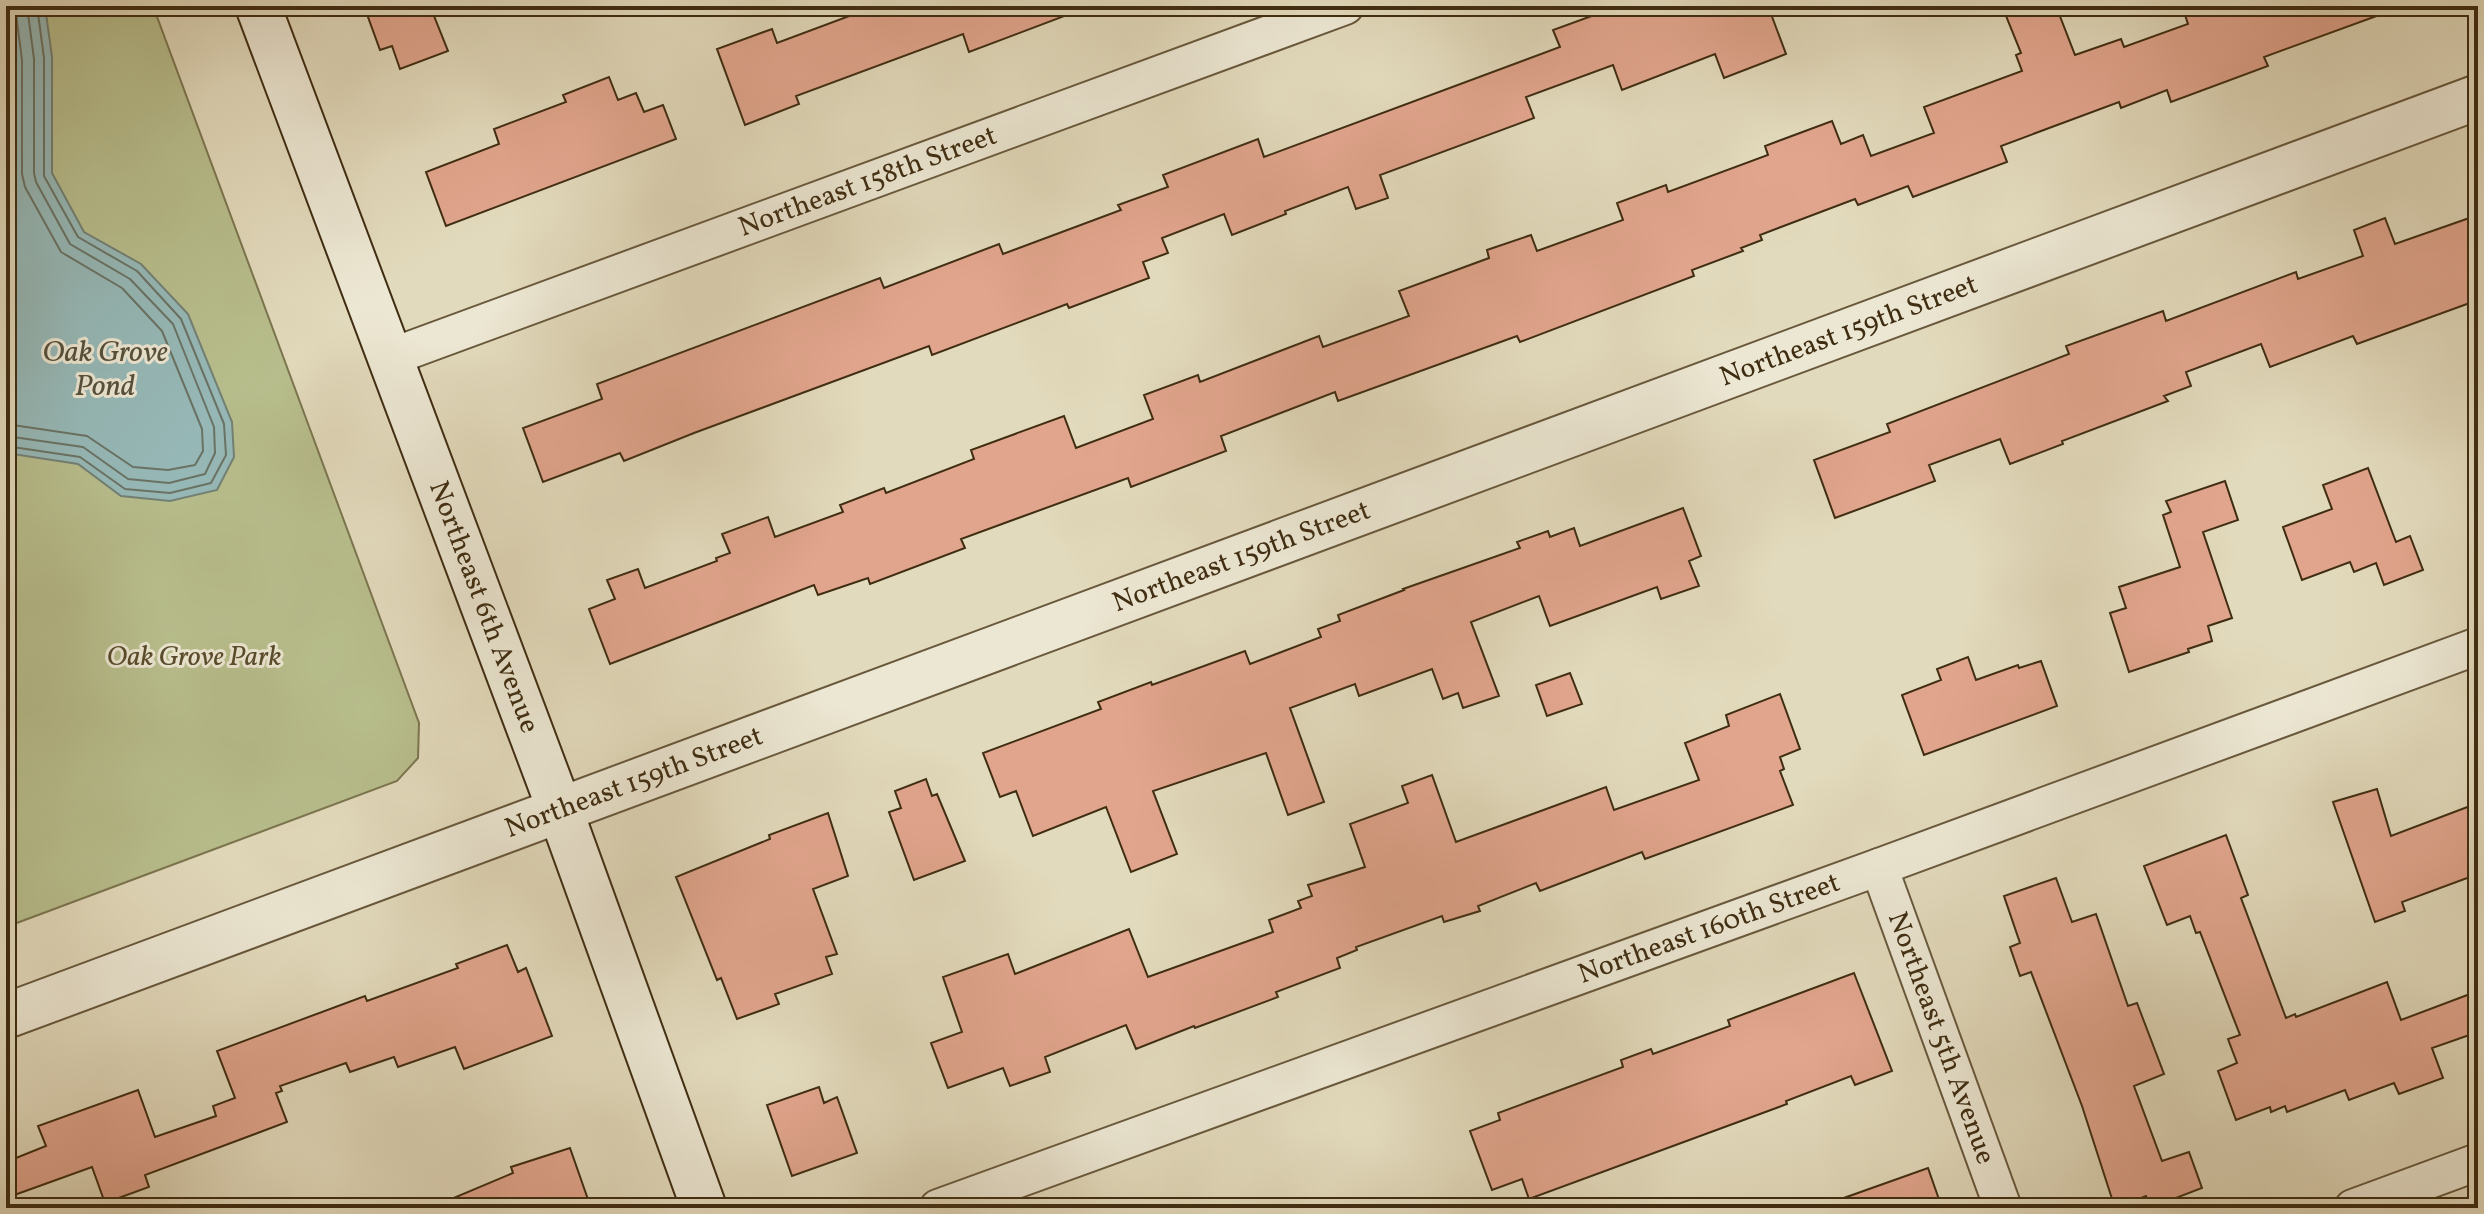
<svg xmlns="http://www.w3.org/2000/svg" width="2484" height="1214" font-family="Vollkorn,serif">
<rect width="100%" height="100%" fill="#e2dabc"/>
<filter id="stains"><feTurbulence type="fractalNoise" baseFrequency=".0025" numOctaves="4"/><feColorMatrix values="0 0 0 0 .2 0 0 0 0 .09 0 0 0 0 .02 0 0 0 .5 -.17"/></filter>
<radialGradient id="worn" r=".72"><stop offset=".6" stop-color="#630" stop-opacity="0"/><stop offset="1" stop-color="#630" stop-opacity=".3"/></radialGradient>
<path fill="#b8be8d" stroke="#7c7650" stroke-width="2" d="M6,6H153L419,723L418,758L397,781L6,927Z"/>
<path fill="#96b9b8" stroke="#738176" stroke-width="2" d="M6,6H45L52,57V173L84,232L141,264L188,314L232,422L234,457L217,490L170,501L121,496L78,464L6,453Z"/>
<g fill="none" stroke-linecap="round" stroke-linejoin="round">
<path stroke="#6a7365" stroke-width="2" d="M6,424L87,436L133,467L168,470L195,465L203,451L202,429L162,331L122,288L61,252L25,187L22,174V60L15,6
M6,436L83,447L128,479L169,483L205,474L215,453L214,427L173,324L130,279L70,244L36,182L34,173V59L27,6
M6,446L80,457L125,489L170,493L211,483L226,455L224,424L181,319L137,271L78,237L44,176V58L37,6"/>
</g>
<path fill="#e1a58d" stroke="#3f2d12" stroke-width="2" d="M364,6H430L448,51L400,69L392,46L380,50Z
M876,6H1082L1083,9L969,52L963,34L796,96L799,104L745,125L717,49L772,29L777,43Z
M1619,6H1768L1786,54L1724,78L1715,54L1622,90L1613,65L1526,97L1534,118L1380,175L1388,198L1356,209L1348,187L1285,211L1286,214L1232,235L1224,214L1162,238L1168,253L1143,262L1149,278L1069,308L1067,304L932,355L929,346L694,433L624,461L620,453L543,482L523,428L602,399L597,384L880,278L884,288L999,244L1003,254L1121,210L1118,205L1168,187L1163,175L1258,139L1264,157L1560,47L1553,30Z
M2002,6H2056L2075,55L2121,39L2124,47L2188,24L2182,6H2393V10L2264,57L2268,66L2171,102L2167,90L2121,108L2119,102L2001,146L2007,162L1913,197L1908,186L1858,205L1855,199L1760,235L1762,240L1741,248L1743,251L1692,270L1694,276L1520,342L1517,336L1338,401L1335,392L1221,436L1226,451L1131,487L1128,478L961,539L965,548L870,584L868,578L818,595L814,585L610,664L589,609L615,599L607,580L638,569L645,588L717,561L716,558L730,553L722,534L768,517L775,537L843,512L840,505L884,488L886,493L974,459L971,450L1064,416L1076,448L1153,419L1144,395L1198,375L1200,382L1319,336L1323,347L1409,316L1399,291L1489,258L1487,250L1531,235L1537,251L1623,220L1617,203L1666,185L1668,192L1768,155L1765,146L1832,121L1841,144L1863,135L1871,156L1934,133L1924,107L2022,71L2016,55L2021,53Z
M609,77L618,100L636,93L644,112L663,105L676,139L446,226L426,172L499,144L494,129L566,102L563,95Z
M2478,215V300L2357,344L2353,336L2270,367L2261,344L2186,372L2191,386L2164,396L2168,401L2062,441L2063,444L2010,464L2000,439L1929,465L1935,481L1835,518L1814,460L1890,432L1887,424L2069,354L2066,346L2163,311L2166,321L2296,272L2298,279L2363,256L2354,230L2385,218L2395,244Z
M2368,468L2396,542L2410,536L2423,570L2384,585L2376,563L2354,572L2350,562L2302,580L2283,527L2332,509L2323,485Z
M2225,481L2238,520L2203,532L2232,618L2208,626L2212,641L2188,649L2189,652L2129,672L2110,613L2126,608L2119,587L2180,567L2163,515L2171,512L2166,501Z
M1683,508L1701,556L1689,561L1699,586L1661,599L1657,587L1550,626L1539,596L1471,622L1499,696L1463,708L1458,693L1443,699L1432,669L1359,696L1355,684L1290,708L1324,802L1288,815L1266,753L1153,791L1177,854L1131,872L1106,807L1033,836L1016,791L1000,797L983,753L1101,709L1098,702L1151,682L1152,685L1245,651L1250,664L1321,637L1318,629L1340,621L1338,615L1404,590L1403,589L1520,548L1517,542L1548,531L1550,537L1574,528L1580,546Z
M1968,657L1976,680L2018,665L2019,668L2041,661L2057,706L1924,755L1902,695L1941,680L1937,669Z
M1570,673L1582,704L1547,716L1536,685Z
M1780,694L1800,749L1780,757L1784,769L1780,771L1793,805L1645,859L1642,852L1540,891L1536,883L1478,906L1480,911L1444,922L1442,916L1356,947L1357,950L1337,958L1340,968L1276,992L1278,997L1195,1028L1194,1026L1136,1049L1126,1025L1045,1057L1050,1072L1010,1086L1003,1068L948,1088L931,1043L962,1032L943,977L1008,954L1015,974L1129,929L1148,977L1273,932L1269,920L1301,908L1298,901L1312,896L1308,885L1365,867L1350,824L1408,803L1402,786L1432,775L1456,842L1606,787L1614,810L1699,780L1685,743L1729,726L1726,715Z
M926,779L932,796L937,794L965,861L914,880L889,812L901,808L895,791Z
M2377,789L2391,836L2478,803V874L2402,902L2405,911L2375,922L2333,802Z
M828,813L848,876L813,889L837,954L826,957L832,974L775,994L779,1004L737,1019L721,978L717,980L676,877L770,839L769,835Z
M2226,835L2248,895L2241,898L2286,1018L2295,1014L2296,1017L2387,982L2401,1020L2478,991V1032L2432,1048L2443,1078L2399,1094L2394,1083L2349,1100L2345,1090L2287,1112L2285,1106L2271,1112L2270,1107L2236,1120L2218,1071L2237,1063L2228,1039L2240,1035L2200,932L2196,933L2190,916L2167,925L2144,866Z
M2056,878L2072,922L2096,914L2128,1006L2137,1003L2164,1074L2134,1086L2162,1161L2189,1152L2202,1188L2150,1208L2146,1196L2115,1208L2082,1106L2031,972L2020,976L2010,947L2020,943L2004,896Z
M507,945L518,972L526,968L552,1036L464,1069L455,1047L398,1067L394,1057L350,1072L346,1063L280,1086L282,1091L276,1093L287,1122L145,1175L149,1187L105,1203L92,1167L6,1198V1162L46,1146L38,1126L138,1090L155,1137L216,1116L213,1106L235,1098L217,1051L365,996L367,1001L458,968L456,964Z
M1854,973L1892,1071L1855,1085L1851,1076L1786,1101L1787,1104L1529,1199L1522,1179L1492,1190L1470,1131L1500,1120L1498,1113L1623,1067L1621,1060L1651,1049L1653,1054L1730,1026L1728,1020Z
M819,1087L824,1103L837,1097L857,1153L792,1176L767,1105Z
M570,1148L591,1208H430L513,1173L511,1167Z
M1928,1168L1942,1208H1828L1827,1204Z"/>
<g fill="none" stroke-linecap="round" stroke-linejoin="round">
<defs>
<g id="minor">
<path id="s1" d="M391,357L1345,6"/>
<path id="s2" d="M1879,867L2003,1208"/>
<path id="s3" d="M938,1208L1879,867L2478,646"/>
<path d="M2353,1208L2478,1162"/>
</g>
<g id="tertiary">
<path id="s4" d="M6,1016L2478,97"/>
</g>
<g id="secondary">
<path id="s5" d="M258,6L560,810L704,1208"/>
</g>
</defs>
<use href="#minor" stroke="#68583c" stroke-width="40"/>
<use href="#tertiary" stroke="#68583c" stroke-width="48"/>
<use href="#secondary" stroke="#3f2d12" stroke-width="48"/>
<use href="#minor" stroke="#ece7d3" stroke-width="36"/>
<use href="#tertiary" stroke="#ece7d3" stroke-width="44"/>
<use href="#secondary" stroke="#ece7d3" stroke-width="44"/>
</g>
<g text-anchor="middle" dominant-baseline="central" stroke-width="6" stroke-linejoin="round" paint-order="stroke">
<g font-size="28" fill="#3f2d12" stroke="#ece7d3">
<text stroke="none"><textPath href="#s1" startOffset="508">Northeast 158th Street</textPath></text>
<text stroke="none"><textPath href="#s4" startOffset="1966">Northeast 159th Street</textPath></text>
<text stroke="none"><textPath href="#s4" startOffset="1318">Northeast 159th Street</textPath></text>
<text stroke="none"><textPath href="#s5" startOffset="642">Northeast 6th Avenue</textPath></text>
<text stroke="none"><textPath href="#s4" startOffset="670">Northeast 159th Street</textPath></text>
<text stroke="none"><textPath href="#s3" startOffset="820">Northeast 160th Street</textPath></text>
<text stroke="none"><textPath href="#s2" startOffset="182">Northeast 5th Avenue</textPath></text>
</g>
<g font-size="28" font-style="italic" fill="#574a2b" stroke="#ece7d3">
<text x="194" y="657">Oak Grove Park</text>
</g>
<g font-size="30" font-style="italic" fill="#55503c" stroke="#ece7d3">
<text x="105" y="353">Oak Grove<tspan x="105" dy="34">Pond</tspan></text>
</g>
</g>
<rect width="2484" height="1214" fill="none" stroke="#e2dabc" stroke-width="32"/>
<rect x="8" y="8" width="2468" height="1198" fill="none" stroke="#3f2d12" stroke-width="4"/>
<rect x="16" y="16" width="2452" height="1182" fill="none" stroke="#3f2d12" stroke-width="2"/>
<rect width="100%" height="100%" filter="url(#stains)"/>
<rect width="100%" height="100%" fill="url(#worn)"/>
</svg>
